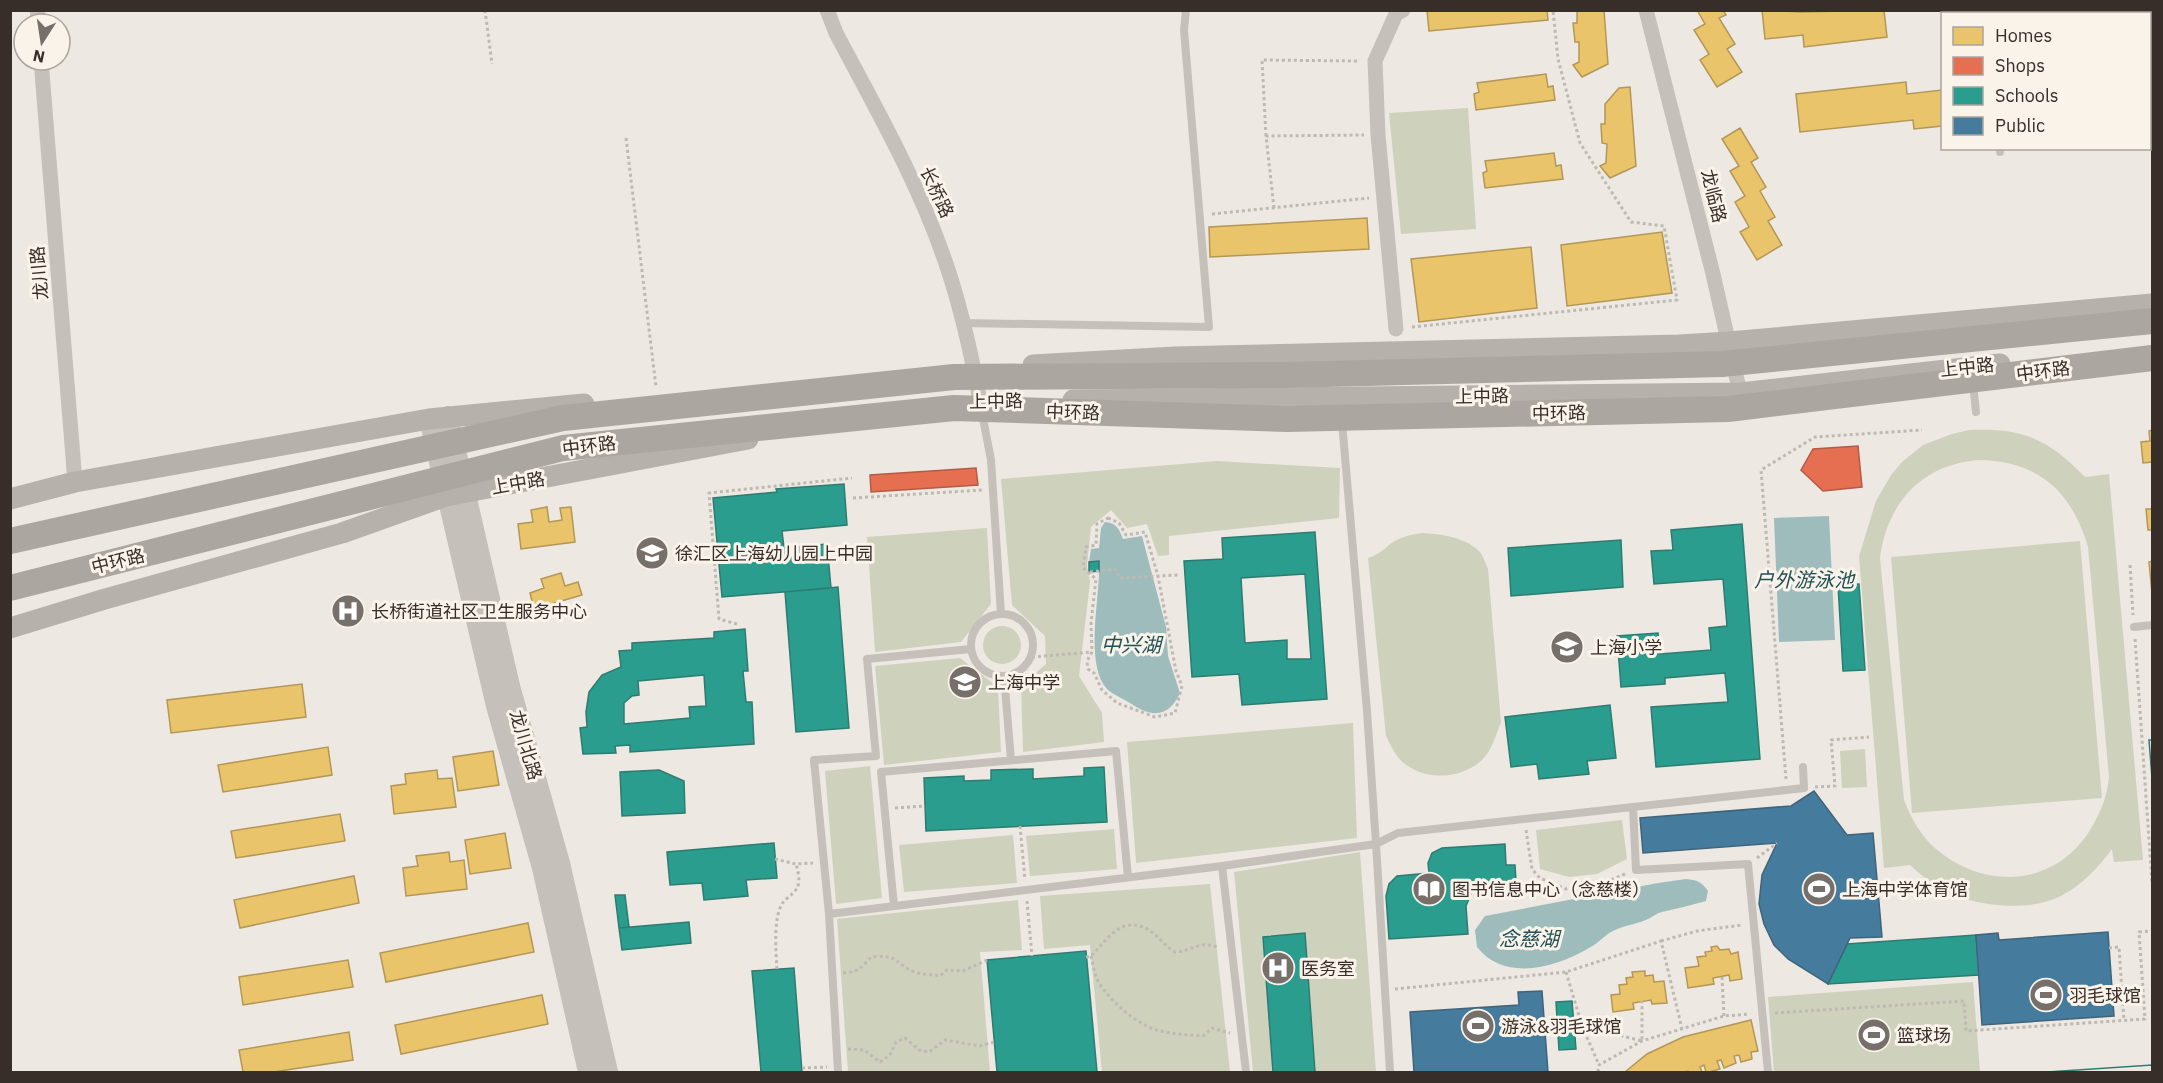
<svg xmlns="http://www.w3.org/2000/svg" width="2163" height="1083" font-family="'IBM Plex Sans','Noto Sans SC',sans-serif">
<rect width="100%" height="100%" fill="#ede8e2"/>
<path fill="#ced2bd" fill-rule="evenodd" d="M1468,108L1476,229L1401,234L1389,113Z
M1969,430C2023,428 2047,438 2085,477L2109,474L2143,860L2114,862L2112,849C2098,868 2082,885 2061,896C2031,911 1986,907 1956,896C1938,890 1923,877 1910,865L1884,868L1859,556L1876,501L1891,475L1902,462L1923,445L1952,434ZM1979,460C2039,461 2072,492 2088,547L2109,777C2107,796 2102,809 2093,825C2060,885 1988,893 1936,849C1921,836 1911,818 1904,800L1880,558C1887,502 1923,464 1979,460Z
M1217,461L1340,468L1339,518L1169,536V555L1158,556L1147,524L1127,528L1111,510L1091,527L1087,565L1090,582L1079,676L1102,713L1104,742L1023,752L1021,686L1046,664L1045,636L1012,605L1001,479Z
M987,528L991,604L961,642L875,652L867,537Z
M1422,533C1440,534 1466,537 1480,552C1483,556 1486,564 1488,569L1501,722C1496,735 1492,750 1482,760C1462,778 1430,781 1408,766C1397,760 1391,746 1386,736L1368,558C1377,555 1382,551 1389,545C1399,537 1410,535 1422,533Z
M2080,541L2102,798L1912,813L1891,557Z
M983 645a19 19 0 1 1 38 0a19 19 0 1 1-38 0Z
M960,658L998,687L1001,752L884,765L875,666Z
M1353,723L1357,838L1136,863L1127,742Z
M1865,749L1867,787L1842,788L1840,751Z
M870,766L882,898L836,904L825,771Z
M1622,820L1627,859L1597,874L1569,877L1540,869L1536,830Z
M1114,829L1117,869L1030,876L1026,836Z
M1013,835L1017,883L904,892L899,845Z
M1360,852L1376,1072H1315L1305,933L1263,937L1273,1072H1253L1234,872Z
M1210,884L1230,1072H1102L1090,945L1044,949L1040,896Z
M1018,900L1022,950L980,952L990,1072H848L837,919Z
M1973,982L1980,1072H1774L1768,997Z"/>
<path fill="#9fbcbd" d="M1829,516L1835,640L1779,642L1774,518Z
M1105,522C1117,523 1119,529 1123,539L1142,536L1166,627L1168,656L1180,693C1174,706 1164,717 1148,712C1139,710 1131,703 1123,699C1118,696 1112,694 1107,689C1085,666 1099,601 1099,571L1098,561L1089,562L1091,549L1099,548L1101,528Z
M1686,879C1697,880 1702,882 1708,891L1706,901C1691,905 1676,909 1662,912C1657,913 1654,916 1650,918C1639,924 1626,925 1615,930C1605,934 1599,943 1589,948C1556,968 1504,982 1477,947L1475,930L1485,916L1658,883Z"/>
<path fill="#e9c46a" stroke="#b49757" stroke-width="1.5" d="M1427,10H1547L1548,20L1429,31Z
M1577,10H1604L1608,64L1582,77L1573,65L1579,62V42H1575L1573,23H1577Z
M1697,10H1723L1726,15L1719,18L1735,44L1727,49L1742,72L1717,87L1700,60L1709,54L1694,30L1705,24Z
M1762,10L1801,12L1884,10L1887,37L1804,47L1803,35L1765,39Z
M1546,74L1548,87L1553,86L1555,100L1476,110L1474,94L1479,92L1477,83Z
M1906,82L1907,94L1942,90V126L1914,129L1913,120L1800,132L1796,94Z
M1630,87L1636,166L1610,178L1600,166L1606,163L1607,144L1602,143L1601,124H1605V104L1619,88Z
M1740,128L1758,158L1751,162L1766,187L1760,191L1775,217L1768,221L1782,245L1757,260L1740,232L1749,227L1735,202L1745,196L1730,171L1739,166L1722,139Z
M1554,153L1556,166L1561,165L1563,179L1485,188L1483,173L1487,171L1485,161Z
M1367,218L1369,249L1210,257L1209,227Z
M1662,232L1672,293L1567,306L1561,245Z
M1531,247L1537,308L1419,322L1411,259Z
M2152,430V462L2143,463L2141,442L2150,441L2149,431Z
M547,507L549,522L562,520L560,508L571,507L575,542L521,549L518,524L533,522L531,510Z
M2146,509H2152V530H2148Z
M2152,561V593L2149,562Z
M561,573L565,586L578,582L582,595L534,609L530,593L544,588L541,579Z
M302,684L306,717L171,733L167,700Z
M328,747L332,775L223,792L218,765Z
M493,751L499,785L458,791L453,757Z
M437,770L438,779L452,778L456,807L394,814L391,786L406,784L405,774Z
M340,814L345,841L236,858L231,831Z
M505,833L511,868L470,874L465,840Z
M449,852L450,862L464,860L467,889L406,896L403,868L418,866L416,856Z
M354,876L359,903L240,928L234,900Z
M528,923L534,952L386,982L380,953Z
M1717,946L1720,950L1729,949L1731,954L1738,952L1742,979L1730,981L1729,975L1713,978L1714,984L1688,988L1685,968L1699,966L1697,957L1706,956L1705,952L1712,951L1711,947Z
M348,960L353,987L243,1005L239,977Z
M1645,971V976L1653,975L1654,982L1664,981L1667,1003L1652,1004L1651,1000L1633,1003L1634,1009L1613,1012L1611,995L1620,994L1619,985L1627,984L1626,978L1633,977L1632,972Z
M542,995L548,1024L401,1054L395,1025Z
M1751,1020L1758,1051L1751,1052L1752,1059L1741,1062L1739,1055L1734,1056L1736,1063L1724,1068L1721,1060L1717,1061L1720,1069L1709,1072H1706L1704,1065L1700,1067L1702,1072H1689L1688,1071L1684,1072H1625L1647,1054L1683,1037Z
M349,1032L353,1060L273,1072H243L239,1050Z"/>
<path fill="#e76f51" stroke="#b25c45" stroke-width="1.5" d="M1858,446L1862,487L1823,491L1801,470L1813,449Z
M976,468L978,485L871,492L870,475Z"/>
<path fill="#2a9d8f" stroke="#2e7c71" stroke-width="1.5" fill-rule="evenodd" d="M844,484L847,525L782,531L784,548L827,544L831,588L722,597L713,498L777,492L776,489Z
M1742,524L1760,759L1656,767L1651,707L1728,702L1725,673L1665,678V684L1621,687L1617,636L1658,633L1660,654L1711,650L1709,628L1727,626L1723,579L1654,584L1651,551L1673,550L1671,530Z
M1315,532L1327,699L1242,705L1239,674L1192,677L1184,561L1223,559L1222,538ZM1305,574L1311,659H1287V640L1245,643L1241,578Z
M1621,540L1623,587L1511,596L1508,548Z
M1099,561V571L1089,572V562Z
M1859,584L1865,670L1843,671L1838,585Z
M838,587L849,728L796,732L785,592Z
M745,629L748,671H743L746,702H752L754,744L630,752V745L615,746L616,753L583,754L580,728L587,727L586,712L589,692L602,675L621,667L619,651L632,650V643L714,638V632ZM704,675L706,706L689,707L690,718L624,724V703L632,696L639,695L638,681Z
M1610,705L1616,758L1587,761L1589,774L1539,779L1537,764L1511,767L1505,717Z
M2149,740H2152V778Z
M2149,740H2152V778Z
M1104,767L1107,822L926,831L924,778L964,776V781L991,780V770L1033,769V779L1084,776V768Z
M659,770L684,781L685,813L622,816L620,772Z
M774,843L777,878L746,880L748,896L704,900L702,883L670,885L667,852Z
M1505,844L1506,865H1515L1516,881L1470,884L1471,894L1466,906L1468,934L1389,939L1386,896L1389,884L1397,876L1429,873L1428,863L1432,853L1442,848Z
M615,895H625L629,927L619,928Z
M689,922L691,943L622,950L619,928Z
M1305,933L1315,1072H1273L1263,937Z
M1976,935L1979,975L1828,984L1847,944Z
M1086,951L1097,1072H997L987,960Z
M794,968L802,1072H761L752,971Z
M1572,1001L1576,1049L1559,1050L1556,1002Z
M2152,1065V1072H2047Z
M2152,1065V1072H2047Z"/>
<path fill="#457b9d" stroke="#41647a" stroke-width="1.5" d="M1814,791L1847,835L1873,833L1882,937L1850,938L1828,984L1788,959L1774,945L1764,924L1759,904L1762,875L1777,843L1643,853L1640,818L1791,806Z
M2108,932L2114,1016L1982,1025L1976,935L1998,933L1999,940Z
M1542,991L1548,1072H1414L1410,1012L1519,1005L1518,992Z"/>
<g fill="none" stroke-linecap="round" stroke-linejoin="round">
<path stroke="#bfb9b4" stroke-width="3" stroke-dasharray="3 3" stroke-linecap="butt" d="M485,10L492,64
M1266,136L1262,60L1359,61
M626,138L656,387
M1274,208L1266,136L1364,135
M1212,214L1369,198
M1412,327L1677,300L1664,226L1631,222L1580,143L1558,59L1553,10
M853,498L982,490
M1108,518L1119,523L1126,535L1145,532L1158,576L1176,671L1182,686L1175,713L1155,717L1117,703L1102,690L1094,673L1088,669L1087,661L1092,652L1091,623L1096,579L1083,568L1086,547L1096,545L1097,524Z
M2130,565L2133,615
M1090,572L1115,569L1120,578L1178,575
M737,624L719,619L709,493L852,478
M2135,639L2152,883
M1032,657L1092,652
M1786,779L1761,470L1815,437L1922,430
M1815,787L1835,786L1831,740L1869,737
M895,808L925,806
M1020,826L1025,880
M1526,830L1532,869L1540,878L1566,889L1603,883L1625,874
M1757,858L1777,843
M775,859L796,864L813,863
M1027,901L1032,956
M1661,941L1697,931L1742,925
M2109,948L2119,947L2124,1021
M1091,956C1093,964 1094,972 1097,979C1106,998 1137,1025 1157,1030C1172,1034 1187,1035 1203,1036L1212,1028L1230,1033
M1086,957L1091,956C1108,939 1122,914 1149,930C1159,936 1165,947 1175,952C1191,952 1200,939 1219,948
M777,969C776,952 773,919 782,904C784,900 789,897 792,894C802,886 799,875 796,864
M1566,972L1582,1026L1642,1041V1001
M843,973C857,973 863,966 871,957C902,954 894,965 915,972C923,975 932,974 940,976L947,970L963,971L987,960
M1722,977L1724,1016
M1395,989L1566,972L1661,941L1682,1029
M1775,1013L1964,1001L1966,1031L2145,1019L2139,932L2152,931
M1582,1026L1599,1065
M848,1049L864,1050L880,1062L890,1055L896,1042L905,1038L919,1050L929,1052L945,1040L980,1046L994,1042
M802,1068L827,1067
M1598,1072L1599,1065L1642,1041L1724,1016L1750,1014"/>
<path stroke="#c6c0bb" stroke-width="8" d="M1952,10L1954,14
M2151,10L2152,24
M2000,148V152
M963,323L1209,327L1184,30L1186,10
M1973,383L1976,412
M982,413L991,460L1001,614
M1342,422L1367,711L1376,844L1398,833L1804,788L1803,767
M971 645a31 31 0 1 1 62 0a31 31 0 1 1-62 0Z
M2134,627L2152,625
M1004,676L1011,760
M1633,807L1636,870L1748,864L1768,1072
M1222,866L1246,1072
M894,906L881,772L1116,751L1128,877
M829,914L1222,866L1376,844L1390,1072
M838,1072L829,914L814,760L876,756L867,659L971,649"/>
<path stroke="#c6c0bb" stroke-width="15" d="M37,10L39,24
M827,10L836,33C874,105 916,178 943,255C960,302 971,352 980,401
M1646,10L1713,274L1740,393
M41,60L75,482
M1396,329L1378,135L1375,61L1396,14L1403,10"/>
<path stroke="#c6c0bb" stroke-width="20" d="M448,416L510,686L560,863L608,1072
M429,419L496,706L542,868L588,1072"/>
<path stroke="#b7b1ac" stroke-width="21" d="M1033,365L1175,357L1679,345L1729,342L2152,304
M1073,400L1740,393L2000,364
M10,499L75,482L429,419L584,404
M10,628L105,599L342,533L446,496L748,439"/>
<path stroke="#aca6a0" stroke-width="26" d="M10,541L563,418L954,377L1285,375L1722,364L2152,321
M10,588L563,448L954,408L1287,419L1728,409L2152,358"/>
</g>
<defs>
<symbol id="school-disc" viewBox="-11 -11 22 22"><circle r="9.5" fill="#776f6a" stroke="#f9f3ea"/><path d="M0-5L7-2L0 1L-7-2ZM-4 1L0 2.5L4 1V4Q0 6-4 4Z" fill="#fff"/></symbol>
<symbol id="hospital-disc" viewBox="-11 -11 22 22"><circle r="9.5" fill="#776f6a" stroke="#f9f3ea"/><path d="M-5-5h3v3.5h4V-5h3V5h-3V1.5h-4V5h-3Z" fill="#fff"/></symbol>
<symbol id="library-disc" viewBox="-11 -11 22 22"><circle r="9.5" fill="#776f6a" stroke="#f9f3ea"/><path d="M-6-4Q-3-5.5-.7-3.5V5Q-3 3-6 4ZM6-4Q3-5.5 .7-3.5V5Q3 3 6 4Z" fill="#fff"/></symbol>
<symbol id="stadium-disc" viewBox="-11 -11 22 22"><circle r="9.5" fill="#776f6a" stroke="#f9f3ea"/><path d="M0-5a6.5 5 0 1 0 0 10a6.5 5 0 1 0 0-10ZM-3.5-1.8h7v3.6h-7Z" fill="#fff"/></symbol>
</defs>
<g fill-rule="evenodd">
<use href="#school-disc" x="633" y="534" width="38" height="38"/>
<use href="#hospital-disc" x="329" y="592" width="38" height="38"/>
<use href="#school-disc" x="1548" y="628" width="38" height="38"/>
<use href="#school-disc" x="946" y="663" width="38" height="38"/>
<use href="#library-disc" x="1410" y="870" width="38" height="38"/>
<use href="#stadium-disc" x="1800" y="870" width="38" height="38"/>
<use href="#hospital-disc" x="1259" y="949" width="38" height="38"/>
<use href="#stadium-disc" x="2027" y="976" width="38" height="38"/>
<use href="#stadium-disc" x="1459" y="1007" width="38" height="38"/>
<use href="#stadium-disc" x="1855" y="1016" width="38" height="38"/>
</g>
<g text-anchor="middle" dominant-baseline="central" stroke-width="6" stroke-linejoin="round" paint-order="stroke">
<g font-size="18" fill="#372e2a" stroke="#f9f3ea">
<text transform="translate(937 192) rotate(65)">长桥路</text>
<text transform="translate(1714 196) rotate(76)">龙临路</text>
<text transform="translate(39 273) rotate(-95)">龙川路</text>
<text transform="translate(1967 367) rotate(-6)">上中路</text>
<text transform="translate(2043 371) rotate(-7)">中环路</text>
<text transform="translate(1482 396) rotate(-1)">上中路</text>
<text transform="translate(996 401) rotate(-1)">上中路</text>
<text transform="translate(1073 412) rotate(2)">中环路</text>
<text transform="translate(1559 413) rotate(-1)">中环路</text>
<text transform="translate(589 446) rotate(-7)">中环路</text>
<text transform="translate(518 483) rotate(-10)">上中路</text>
<text transform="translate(118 561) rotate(-14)">中环路</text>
<text transform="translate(526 745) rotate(74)">龙川北路</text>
</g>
<g font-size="18" fill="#372e2a" stroke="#f9f3ea" text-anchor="start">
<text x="675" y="553">徐汇区上海幼儿园上中园</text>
<text x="371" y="611">长桥街道社区卫生服务中心</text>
<text x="1590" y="647">上海小学</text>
<text x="988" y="682">上海中学</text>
<text x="1452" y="889">图书信息中心（念慈楼）</text>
<text x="1842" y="889">上海中学体育馆</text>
<text x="1301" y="968">医务室</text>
<text x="2069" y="995">羽毛球馆</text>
<text x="1501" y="1026">游泳&amp;羽毛球馆</text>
<text x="1897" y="1035">篮球场</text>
</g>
<g font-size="20" font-style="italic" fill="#215157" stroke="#f9f3ea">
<text x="1804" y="579">户外游泳池</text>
<text x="1131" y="644">中兴湖</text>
<text x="1529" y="938">念慈湖</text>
</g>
</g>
<rect width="2163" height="1083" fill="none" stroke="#372e2a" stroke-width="24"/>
<rect x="1941" y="12" width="210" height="138" fill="#f9f3ea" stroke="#aba49d" stroke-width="1.5"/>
<rect x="1953" y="27" width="30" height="18" fill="#e9c46a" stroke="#aba49d" stroke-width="1.5"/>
<text x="1995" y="42" font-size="18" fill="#372e2a">Homes</text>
<rect x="1953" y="57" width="30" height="18" fill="#e76f51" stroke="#aba49d" stroke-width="1.5"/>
<text x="1995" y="72" font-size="18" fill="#372e2a">Shops</text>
<rect x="1953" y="87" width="30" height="18" fill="#2a9d8f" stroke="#aba49d" stroke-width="1.5"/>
<text x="1995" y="102" font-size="18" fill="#372e2a">Schools</text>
<rect x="1953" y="117" width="30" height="18" fill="#457b9d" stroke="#aba49d" stroke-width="1.5"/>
<text x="1995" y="132" font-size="18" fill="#372e2a">Public</text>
<g transform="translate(42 42) rotate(192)"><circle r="28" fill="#f9f3ea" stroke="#aba49d" stroke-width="1.5"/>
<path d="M0-4.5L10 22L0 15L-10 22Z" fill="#776f6a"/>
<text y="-9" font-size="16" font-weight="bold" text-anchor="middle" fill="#372e2a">N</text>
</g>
</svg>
